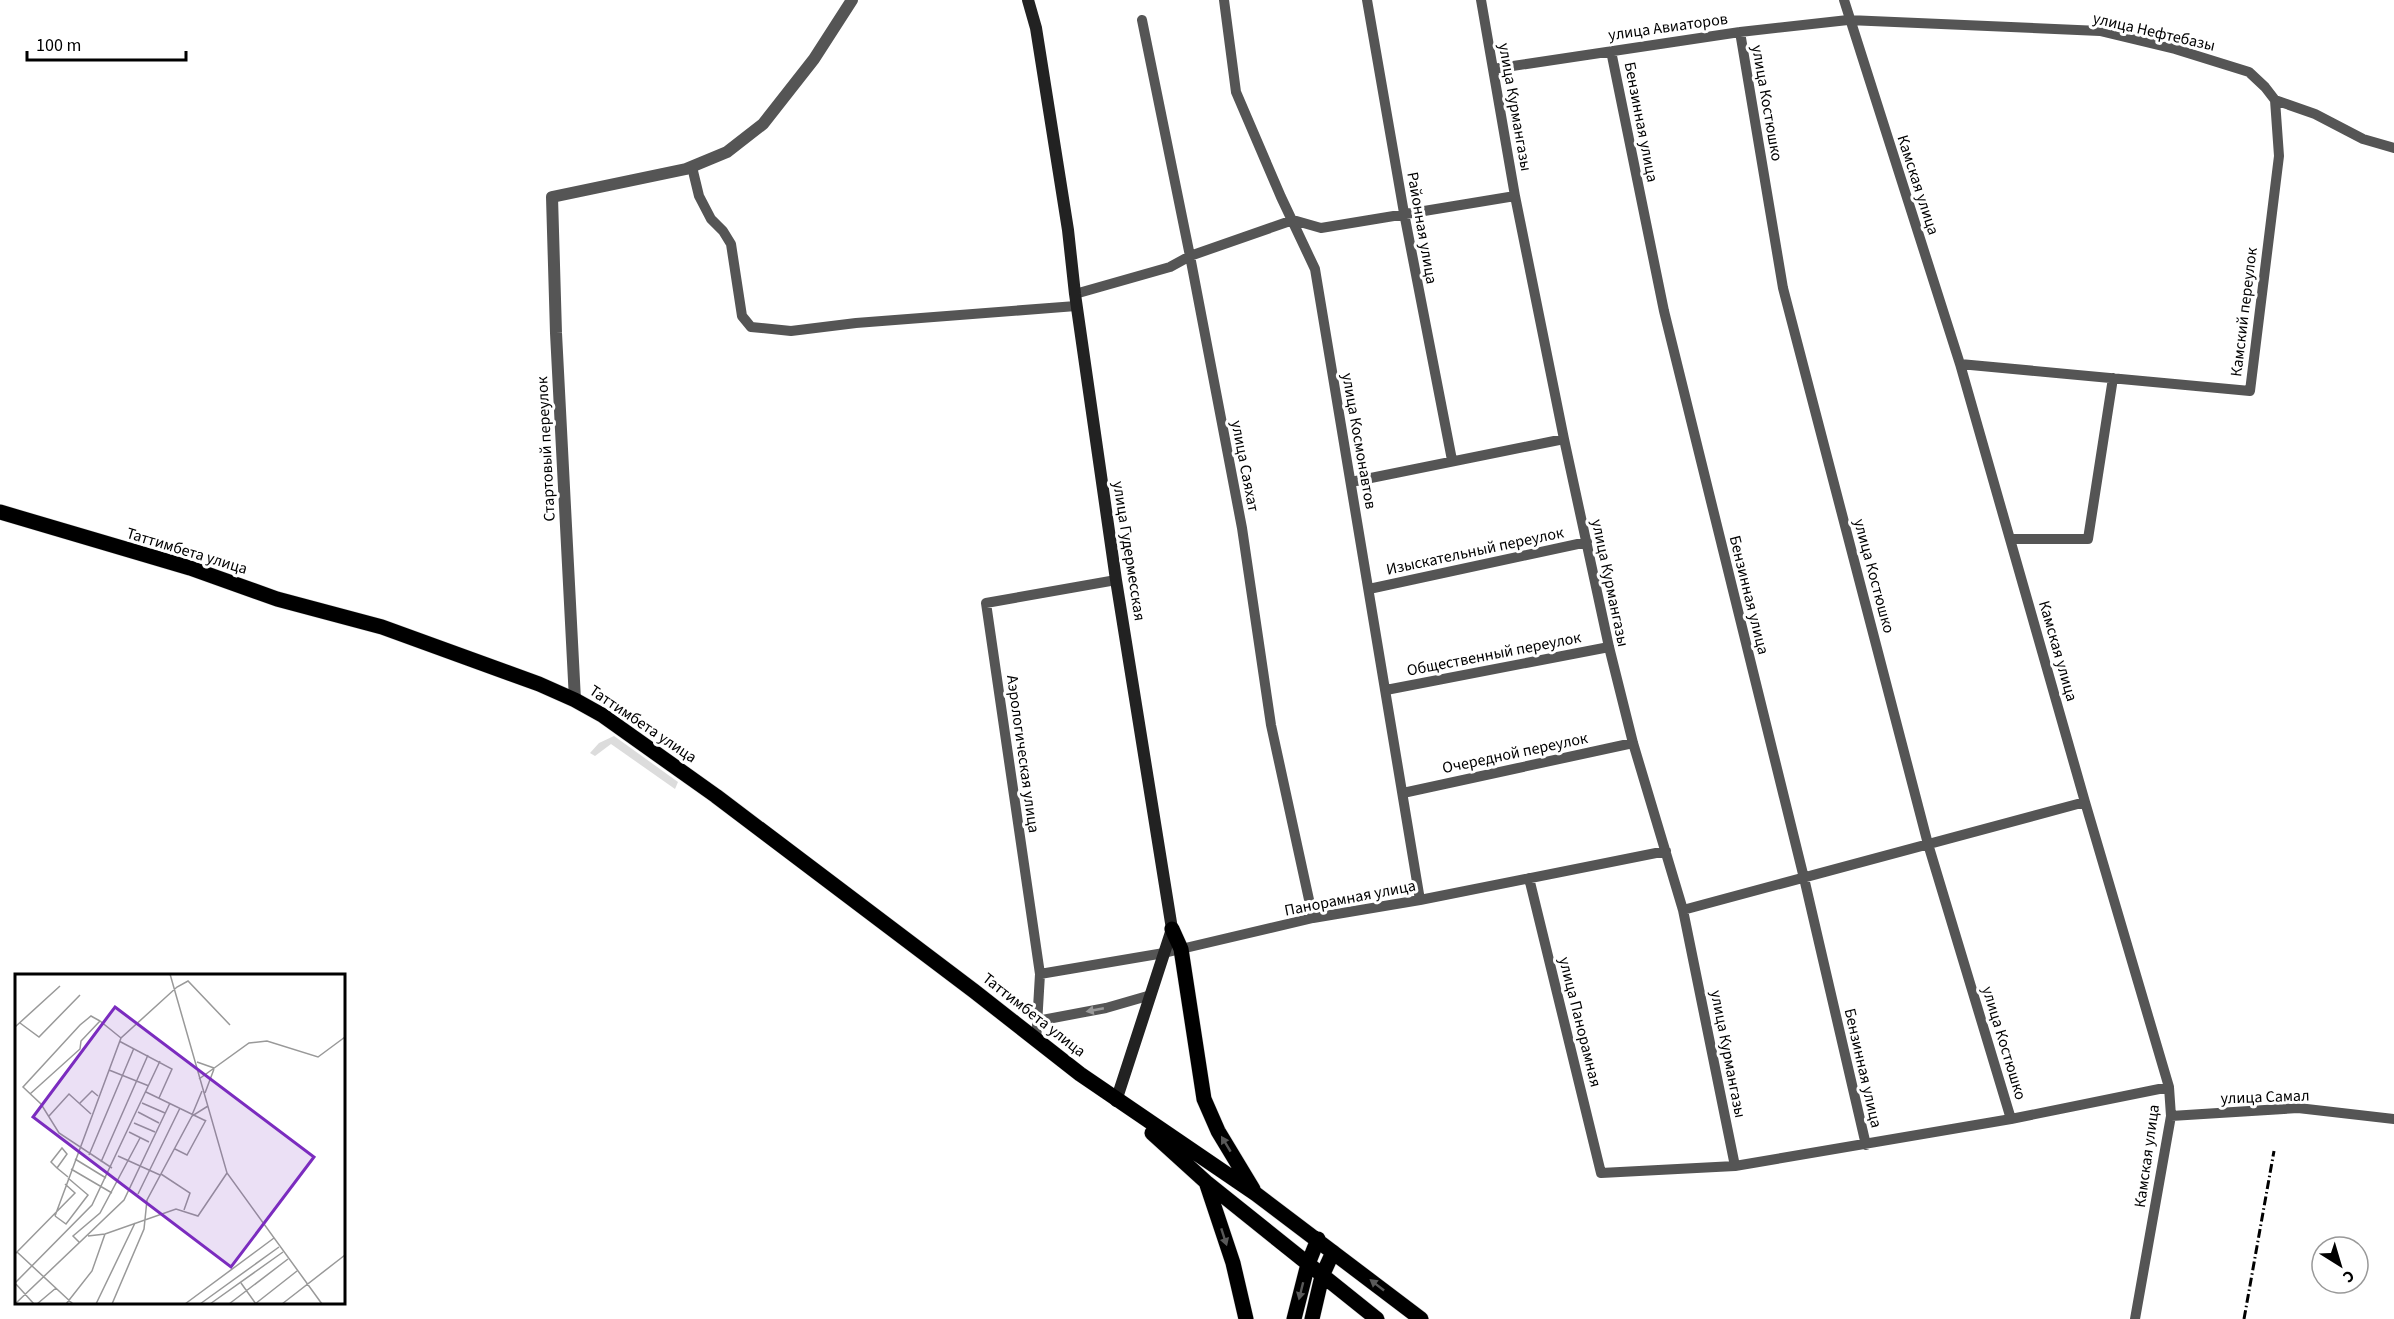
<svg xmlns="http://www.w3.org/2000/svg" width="2394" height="1319" font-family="'Source Sans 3',sans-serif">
<rect width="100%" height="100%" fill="#fff"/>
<path fill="#dcdcdc" d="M614,736L678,782L675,789L611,744L595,756L590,753L599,743Z"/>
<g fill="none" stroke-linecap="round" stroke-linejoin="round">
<defs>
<path id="primary" d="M0,512L190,568L277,599L382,627L539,684L575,700L602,715L716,796L974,991L1080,1074L1256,1194L1421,1319
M1172,929L1181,949L1204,1099L1218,1131L1253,1189
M1152,1133L1206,1182L1377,1319
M1206,1182L1233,1263L1246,1319
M1294,1319L1308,1264L1318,1239
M1312,1319L1322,1276L1333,1252"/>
</defs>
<use href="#primary" stroke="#dbdbdb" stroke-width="16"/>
<path stroke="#555" stroke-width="10" d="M1224,0L1236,92L1281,197L1315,269L1420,900
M1367,0L1404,213L1452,460
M1481,0L1515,196L1564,439L1609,647L1633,743L1683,910L1735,1166
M1844,0L1960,364L2085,802L2169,1087L2171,1116L2135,1319
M1142,20L1190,256L1242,528L1271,725L1313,918
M1740,32L1783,288L1928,844L2011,1119
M1611,51L1664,311L1804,878L1866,1145
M1493,69L1740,32L1848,20L2100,31L2175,49L2249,72L2265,87L2275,100L2315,114L2363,139L2394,148
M692,167L699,196L711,219L723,231L731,244L742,316L751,327L791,331L856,323L1076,306
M1075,294L1170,267L1190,256L1293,220L1321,228L1515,196
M1960,364L2250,391L2279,156L2275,100
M1351,482L1564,439
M2011,539H2088L2113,378
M1369,589L1587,542
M1386,690L1609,647
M1403,793L1633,743
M1529,878L1601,1173L1735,1166L2011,1119L2169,1087
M1683,910L2085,802
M1040,974L1164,953L1313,918L1420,900L1666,851
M1037,1021L1106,1008L1151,995
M1036,1042L1040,974L986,603L1116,580
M2171,1116L2298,1108L2394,1119"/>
<path stroke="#555" stroke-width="12" d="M575,700L556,333L552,197L686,169L727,152L763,124L814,59L852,0"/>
<path stroke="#222" stroke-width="12" d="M1028,0L1036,28L1068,230L1075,294L1116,580L1172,929L1116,1101"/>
<use href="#primary" stroke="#000" stroke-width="15"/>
<path stroke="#000" stroke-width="3" stroke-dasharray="9 3 1.5 3" stroke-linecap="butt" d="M2244,1319L2274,1151"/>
</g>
<defs><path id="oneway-solid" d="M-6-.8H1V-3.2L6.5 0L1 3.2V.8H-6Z" transform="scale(1.5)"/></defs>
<use fill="#999" href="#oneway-solid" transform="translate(1095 1010) rotate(169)"/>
<g fill="#595959">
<use href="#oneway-solid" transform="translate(1226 1144) rotate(-121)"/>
<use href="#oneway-solid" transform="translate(1224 1237) rotate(72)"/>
<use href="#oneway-solid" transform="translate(1377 1285) rotate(-142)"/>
<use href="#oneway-solid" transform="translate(1301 1291) rotate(104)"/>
</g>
<g text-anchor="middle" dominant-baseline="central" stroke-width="6" stroke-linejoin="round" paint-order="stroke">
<g font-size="16" fill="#000" stroke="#fff">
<text transform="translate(1668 27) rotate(-8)">улица Авиаторов</text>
<text transform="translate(2154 32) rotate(13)">улица Нефтебазы</text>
<text transform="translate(1767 103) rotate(80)">улица Костюшко</text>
<text transform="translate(1515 107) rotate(80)">улица Курмангазы</text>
<text transform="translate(1641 122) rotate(79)">Бензинная улица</text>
<text transform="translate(1918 185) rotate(72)">Камская улица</text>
<text transform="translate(1422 228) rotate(80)">Районная улица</text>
<text transform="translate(2244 312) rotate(-83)">Камский переулок</text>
<text transform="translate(1359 441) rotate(80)">улица Космонавтов</text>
<text transform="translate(546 449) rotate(-93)">Стартовый переулок</text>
<text transform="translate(1245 466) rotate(79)">улица Саяхат</text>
<text transform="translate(187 551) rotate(17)">Таттимбета улица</text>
<text transform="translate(1129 551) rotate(81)">улица Гудермесская</text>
<text transform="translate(1475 551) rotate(-12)">Изыскательный переулок</text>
<text transform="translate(1874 576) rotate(75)">улица Костюшко</text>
<text transform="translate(1610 583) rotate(78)">улица Курмангазы</text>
<text transform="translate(1749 595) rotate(76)">Бензинная улица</text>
<text transform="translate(2058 651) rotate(74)">Камская улица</text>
<text transform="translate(1494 654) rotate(-11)">Общественный переулок</text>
<text transform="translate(643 724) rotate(34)">Таттимбета улица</text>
<text transform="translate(1515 753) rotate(-12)">Очередной переулок</text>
<text transform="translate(1023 754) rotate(82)">Аэрологическая улица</text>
<text transform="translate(1350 898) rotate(-11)">Панорамная улица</text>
<text transform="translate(1034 1015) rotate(38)">Таттимбета улица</text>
<text transform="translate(1580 1022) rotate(76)">улица Панорамная</text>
<text transform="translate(2004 1043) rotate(73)">улица Костюшко</text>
<text transform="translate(1728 1054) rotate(79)">улица Курмангазы</text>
<text transform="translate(1863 1068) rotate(77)">Бензинная улица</text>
<text transform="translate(2265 1097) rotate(-2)">улица Самал</text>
<text transform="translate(2147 1156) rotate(-82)">Камская улица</text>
</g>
</g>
<g transform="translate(15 974)">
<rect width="330" height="330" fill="#fff"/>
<path fill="none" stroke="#999" stroke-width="1.5" d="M155,0L212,199L307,330M85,47L76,42L65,51L8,113L26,130L44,159L97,194M5,49L24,63L65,21M0,53L45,12M104,67L157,95L144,124M182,88L199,94M94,96L134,112M184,105L234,69L252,67L303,83L330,63M131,118L191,147M190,119L199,95M15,120L65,75L66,67L85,47L106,64M65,129L77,117L83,122M127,129L150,139M123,138L144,149M177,141L187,117M34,142L54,120L76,140M119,149L140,158M114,158L134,168M160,175L172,181L191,146M74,181L119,74M103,182L145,201M60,185L91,204M86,188L133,81M42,194L52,180L47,174L36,188L42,194L53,203M56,195L97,219M146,200L175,219L169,236M123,220L165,134M40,242L106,64L162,13L173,7L215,51M40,242L51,250L73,221L53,204M73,262L90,260L161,235L183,242L212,199M65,269L58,262L85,239L125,164M2,278L58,330M0,280L60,219L50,210M0,309L77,231L145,87M0,309L19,330M226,309L241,330M0,330L109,226L155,129M22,330L41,314M51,330L77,297L90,260M81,330L120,249M97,330L129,255L132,226L177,142L193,132M170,330L259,264M185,330L264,273M195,330L268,278M214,330L273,285M240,330L282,297M267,330L330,281"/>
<path fill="#7b2cbf" fill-opacity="0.15" stroke="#7b2cbf" stroke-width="3" d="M100,33L299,183L216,293L18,143Z"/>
<rect width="330" height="330" fill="none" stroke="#000" stroke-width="3"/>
</g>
<g transform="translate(2340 1265) rotate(143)"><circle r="28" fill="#ffffff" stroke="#999999" stroke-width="1.5"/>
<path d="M0-4.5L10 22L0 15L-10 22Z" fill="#000000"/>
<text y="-9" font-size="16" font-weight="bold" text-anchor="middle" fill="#000000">С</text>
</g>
<path d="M27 51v9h159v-9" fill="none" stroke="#000000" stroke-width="3"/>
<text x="36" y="51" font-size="18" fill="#000000" stroke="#ffffff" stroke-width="4.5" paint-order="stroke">100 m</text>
</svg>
